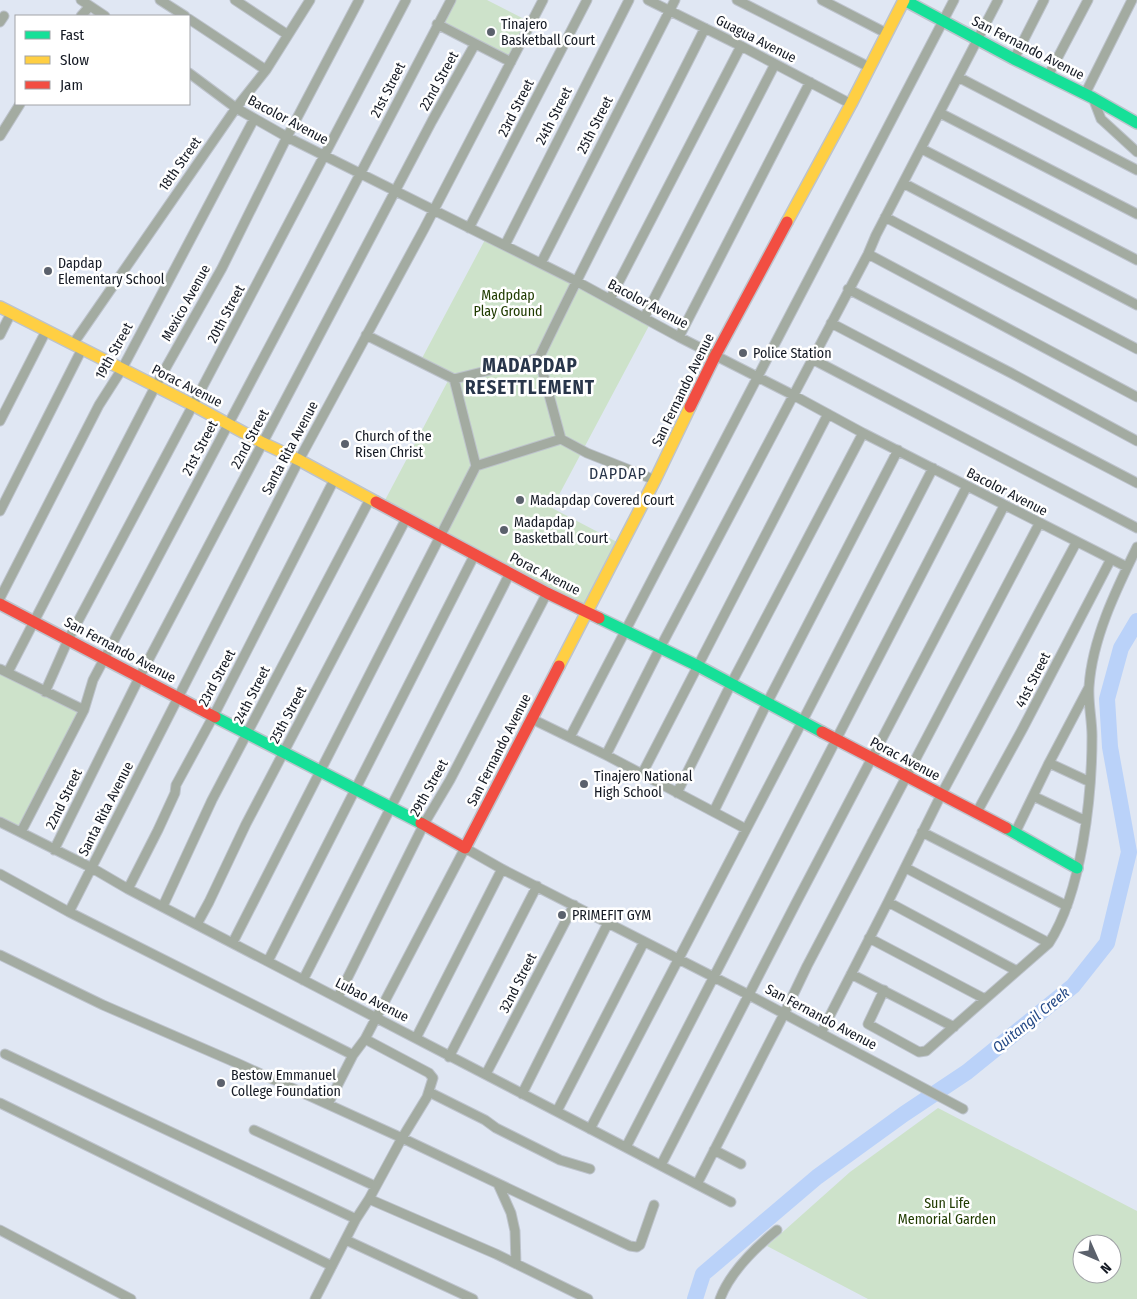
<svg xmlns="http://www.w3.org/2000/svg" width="1137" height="1299" font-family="'Fira Sans Condensed',sans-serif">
<rect width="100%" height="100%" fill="#e0e7f3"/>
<path fill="#cde2ca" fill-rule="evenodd" d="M453,0H487L530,22L511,59L441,23Z
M487,236L651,322L552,508L619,543L584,610L383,504L450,377L420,362Z
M0,669L84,710L21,832L0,821Z
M938,1108L1137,1211V1299H868L767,1246L850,1172ZM1082,1244H1112V1274H1082Z"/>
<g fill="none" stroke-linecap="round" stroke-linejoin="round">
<path stroke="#bad2f9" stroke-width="16" d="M695,1299L703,1274L817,1177L904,1114L967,1072L1073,986L1107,943L1129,852L1110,747L1107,699L1121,648L1137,621"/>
<defs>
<path id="street" d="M81,0L105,16
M160,0L185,16
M235,0L288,35
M648,0L741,46L851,104
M737,0L869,67
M822,0L886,33
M81,16L90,6
M189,19L266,70
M0,22L4,16
M437,24L511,62
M1014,59L1044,0
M189,73L236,108L287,137L576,281L679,337L793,395L863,433L1127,567
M1048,76L1088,0
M958,77L1137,170
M1085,94L1132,0
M1093,98L1101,119L1137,152
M940,113L1137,214
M0,136L20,104
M922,149L1137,260
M903,183L1137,305
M885,217L1137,349
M469,228L587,0
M505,245L629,0
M868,254L1137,397
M541,263L675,0
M848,289L1011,373L1137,441
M610,299L741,46
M644,318L775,64
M831,323L1137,483
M0,335L11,313
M366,335L454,379
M679,337L810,82
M73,344L236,108L266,70L310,0
M812,359L1137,528
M0,421L46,331
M561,439L587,453L655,480
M476,466L561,439L539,358C592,247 650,138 705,28
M0,511L82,349
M0,598L99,405L122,369L254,119
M0,669L84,710
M8,672L155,387L222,268L287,137L359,0
M45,692L68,640L193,405L406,0
M532,719L606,755L746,829
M570,737L954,0
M606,755L660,648L868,254L876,235L998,0
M1049,763L1090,782
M642,774L828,414
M677,793L731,684L863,433
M1033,796L1086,821
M714,811L767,703L898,450
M977,812L1023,728L1111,559
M0,822L92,868L128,889L731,1202
M21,832L84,710L93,680L312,266L451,0
M922,832L1067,906
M1015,833L1049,763L1089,687
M54,850L139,678L432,121L475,44
M906,868L1049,943
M0,874L69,912L353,1055
M128,889L158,830L175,793L176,785L214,715L334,480
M888,902L1017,971
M163,906L212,800L370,499
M69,912L299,460L424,229L543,0
M197,924L209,902L246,824L406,519
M869,938L985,999
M233,942L476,466L454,379L539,358
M0,955L103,1005L239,1064L402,1138L630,1246L637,1247L640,1245L654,1205
M268,961L475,554
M851,974L954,1027
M303,980L510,573
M884,990L868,1024L919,1052L926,1051L1049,943C1082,892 1092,796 1092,736C1092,720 1088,703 1089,687C1092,639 1116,590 1137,547
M338,997L424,824L450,780L547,593
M821,1033L888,902L941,795L1076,543
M416,1038L502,869
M5,1054L356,1219
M449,1057L537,886
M486,1074L574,905
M429,1092L485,1120L496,1128L560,1160L590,1169
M522,1094L608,923
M0,1103L332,1266
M328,1104L353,1055L365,1039L465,848L502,869L749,995L963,1109
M557,1111L644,942
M590,1129L802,722L933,468
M254,1130L375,1186
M626,1147L967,486
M714,1150L741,1164
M661,1165L797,901L1004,506
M498,1184L511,1213L515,1231L516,1264
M697,1184L784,1014L807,966L1039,524
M369,1199L496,1254L588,1299
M0,1230L131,1299
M346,1240L473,1299
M315,1299L356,1219L369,1199L402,1138L427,1097L433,1078L429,1073L365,1039
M720,1299C730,1272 755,1248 777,1230"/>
<path id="fast" d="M904,0L1014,59L1093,98L1137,123
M599,618L698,666L822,732
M215,717L421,823
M1006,828L1077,868"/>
<path id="slow" d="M787,222L851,104L904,0
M0,307L193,405L263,443L299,460L376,502
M559,666L655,480L690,407"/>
<path id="jam" d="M690,407L715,356L787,222
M376,502L547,593L599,618
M0,604L215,717
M822,732L1006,828
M421,823L465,848L559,666"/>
</defs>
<use href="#street" stroke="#bdc3cc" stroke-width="11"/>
<use href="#fast" stroke="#bdc3cc" stroke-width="14"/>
<use href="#slow" stroke="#bdc3cc" stroke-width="14"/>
<use href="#jam" stroke="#bdc3cc" stroke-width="14"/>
<use href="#street" stroke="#a3aba1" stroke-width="9"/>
<use href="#fast" stroke="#16e098" stroke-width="11"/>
<use href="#slow" stroke="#ffcf43" stroke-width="11"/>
<use href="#jam" stroke="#f24e42" stroke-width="11"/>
</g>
<g fill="#5b616c" stroke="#fff" stroke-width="2">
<circle cx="491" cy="32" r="5"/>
<circle cx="48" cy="271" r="5"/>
<circle cx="743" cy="353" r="5"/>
<circle cx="345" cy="444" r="5"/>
<circle cx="520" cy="500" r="5"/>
<circle cx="504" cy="530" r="5"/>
<circle cx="584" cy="784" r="5"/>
<circle cx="562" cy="915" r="5"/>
<circle cx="221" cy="1083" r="5"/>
</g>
<g text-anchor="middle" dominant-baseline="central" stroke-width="5" stroke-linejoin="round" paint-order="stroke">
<g font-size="14" fill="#141923" stroke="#fff" text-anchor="start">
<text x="501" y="24">Tinajero<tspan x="501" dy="16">Basketball Court</tspan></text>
<text x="58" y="263">Dapdap<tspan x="58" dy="16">Elementary School</tspan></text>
<text x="753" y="353">Police Station</text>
<text x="355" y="436">Church of the<tspan x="355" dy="16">Risen Christ</tspan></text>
<text x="530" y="500">Madapdap Covered Court</text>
<text x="514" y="522">Madapdap<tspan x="514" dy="16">Basketball Court</tspan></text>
<text x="594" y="776">Tinajero National<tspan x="594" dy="16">High School</tspan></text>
<text x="572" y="915">PRIMEFIT GYM</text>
<text x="231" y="1075">Bestow Emmanuel<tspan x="231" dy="16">College Foundation</tspan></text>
</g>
<g font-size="14" fill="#141923" stroke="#fff">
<text transform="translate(756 39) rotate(27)">Guagua Avenue</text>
<text transform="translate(1028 48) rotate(27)">San Fernando Avenue</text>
<text transform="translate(439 81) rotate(-61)">22nd Street</text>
<text transform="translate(388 90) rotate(-63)">21st Street</text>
<text transform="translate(516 108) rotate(-63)">23rd Street</text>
<text transform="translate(554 116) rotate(-63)">24th Street</text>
<text transform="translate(288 120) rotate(28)">Bacolor Avenue</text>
<text transform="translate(595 125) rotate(-63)">25th Street</text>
<text transform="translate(180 164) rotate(-55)">18th Street</text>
<text transform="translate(186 303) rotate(-61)">Mexico Avenue</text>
<text transform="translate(648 304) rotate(28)">Bacolor Avenue</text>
<text transform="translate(226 314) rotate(-62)">20th Street</text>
<text transform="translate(114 351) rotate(-61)">19th Street</text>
<text transform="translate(187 386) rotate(27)">Porac Avenue</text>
<text transform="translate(683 390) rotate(-64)">San Fernando Avenue</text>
<text transform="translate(250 439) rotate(-62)">22nd Street</text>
<text transform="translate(200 448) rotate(-62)">21st Street</text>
<text transform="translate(290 448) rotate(-62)">Santa Rita Avenue</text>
<text transform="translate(1007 492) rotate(27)">Bacolor Avenue</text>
<text transform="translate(545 574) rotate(27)">Porac Avenue</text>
<text transform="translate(120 650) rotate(28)">San Fernando Avenue</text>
<text transform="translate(217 678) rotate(-62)">23rd Street</text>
<text transform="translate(1033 680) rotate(-63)">41st Street</text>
<text transform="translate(252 695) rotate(-63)">24th Street</text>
<text transform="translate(288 715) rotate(-62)">25th Street</text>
<text transform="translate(499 750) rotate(-63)">San Fernando Avenue</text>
<text transform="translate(905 759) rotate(28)">Porac Avenue</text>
<text transform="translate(429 788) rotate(-61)">29th Street</text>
<text transform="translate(64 799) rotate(-64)">22nd Street</text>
<text transform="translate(106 809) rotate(-63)">Santa Rita Avenue</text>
<text transform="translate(518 983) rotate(-63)">32nd Street</text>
<text transform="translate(372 1000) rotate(27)">Lubao Avenue</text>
<text transform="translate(821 1017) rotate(28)">San Fernando Avenue</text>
</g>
<g font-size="14" fill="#203b01" stroke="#fff">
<text x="508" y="295">Madpdap<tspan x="508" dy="16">Play Ground</tspan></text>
<text x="947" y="1203">Sun Life<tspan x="947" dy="16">Memorial Garden</tspan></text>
</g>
<g font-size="15" font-style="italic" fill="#254a87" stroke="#fff">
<text transform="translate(1031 1020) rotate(-39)">Quitangil Creek</text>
</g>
<g font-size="16" letter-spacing="1" fill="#28354a" stroke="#fff">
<text x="618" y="473">DAPDAP</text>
</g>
<g font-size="19" font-weight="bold" letter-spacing="1" fill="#28354a" stroke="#fff">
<text x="530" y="365">MADAPDAP<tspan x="530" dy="22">RESETTLEMENT</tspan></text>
</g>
</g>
<rect x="15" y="15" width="175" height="90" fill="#ffffff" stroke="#a1a3a7"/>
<rect x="25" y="31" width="25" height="8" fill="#16e098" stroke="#a1a3a7"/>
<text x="60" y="40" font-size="15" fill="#141923">Fast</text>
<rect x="25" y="56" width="25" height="8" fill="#ffcf43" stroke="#a1a3a7"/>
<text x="60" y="65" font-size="15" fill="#141923">Slow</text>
<rect x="25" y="81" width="25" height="8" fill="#f24e42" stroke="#a1a3a7"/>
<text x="60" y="90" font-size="15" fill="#141923">Jam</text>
<g transform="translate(1097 1259) rotate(135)"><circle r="24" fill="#ffffff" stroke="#a1a3a7"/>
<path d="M0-4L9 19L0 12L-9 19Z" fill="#5b616c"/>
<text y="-8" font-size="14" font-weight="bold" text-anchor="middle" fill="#141923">N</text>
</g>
</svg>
